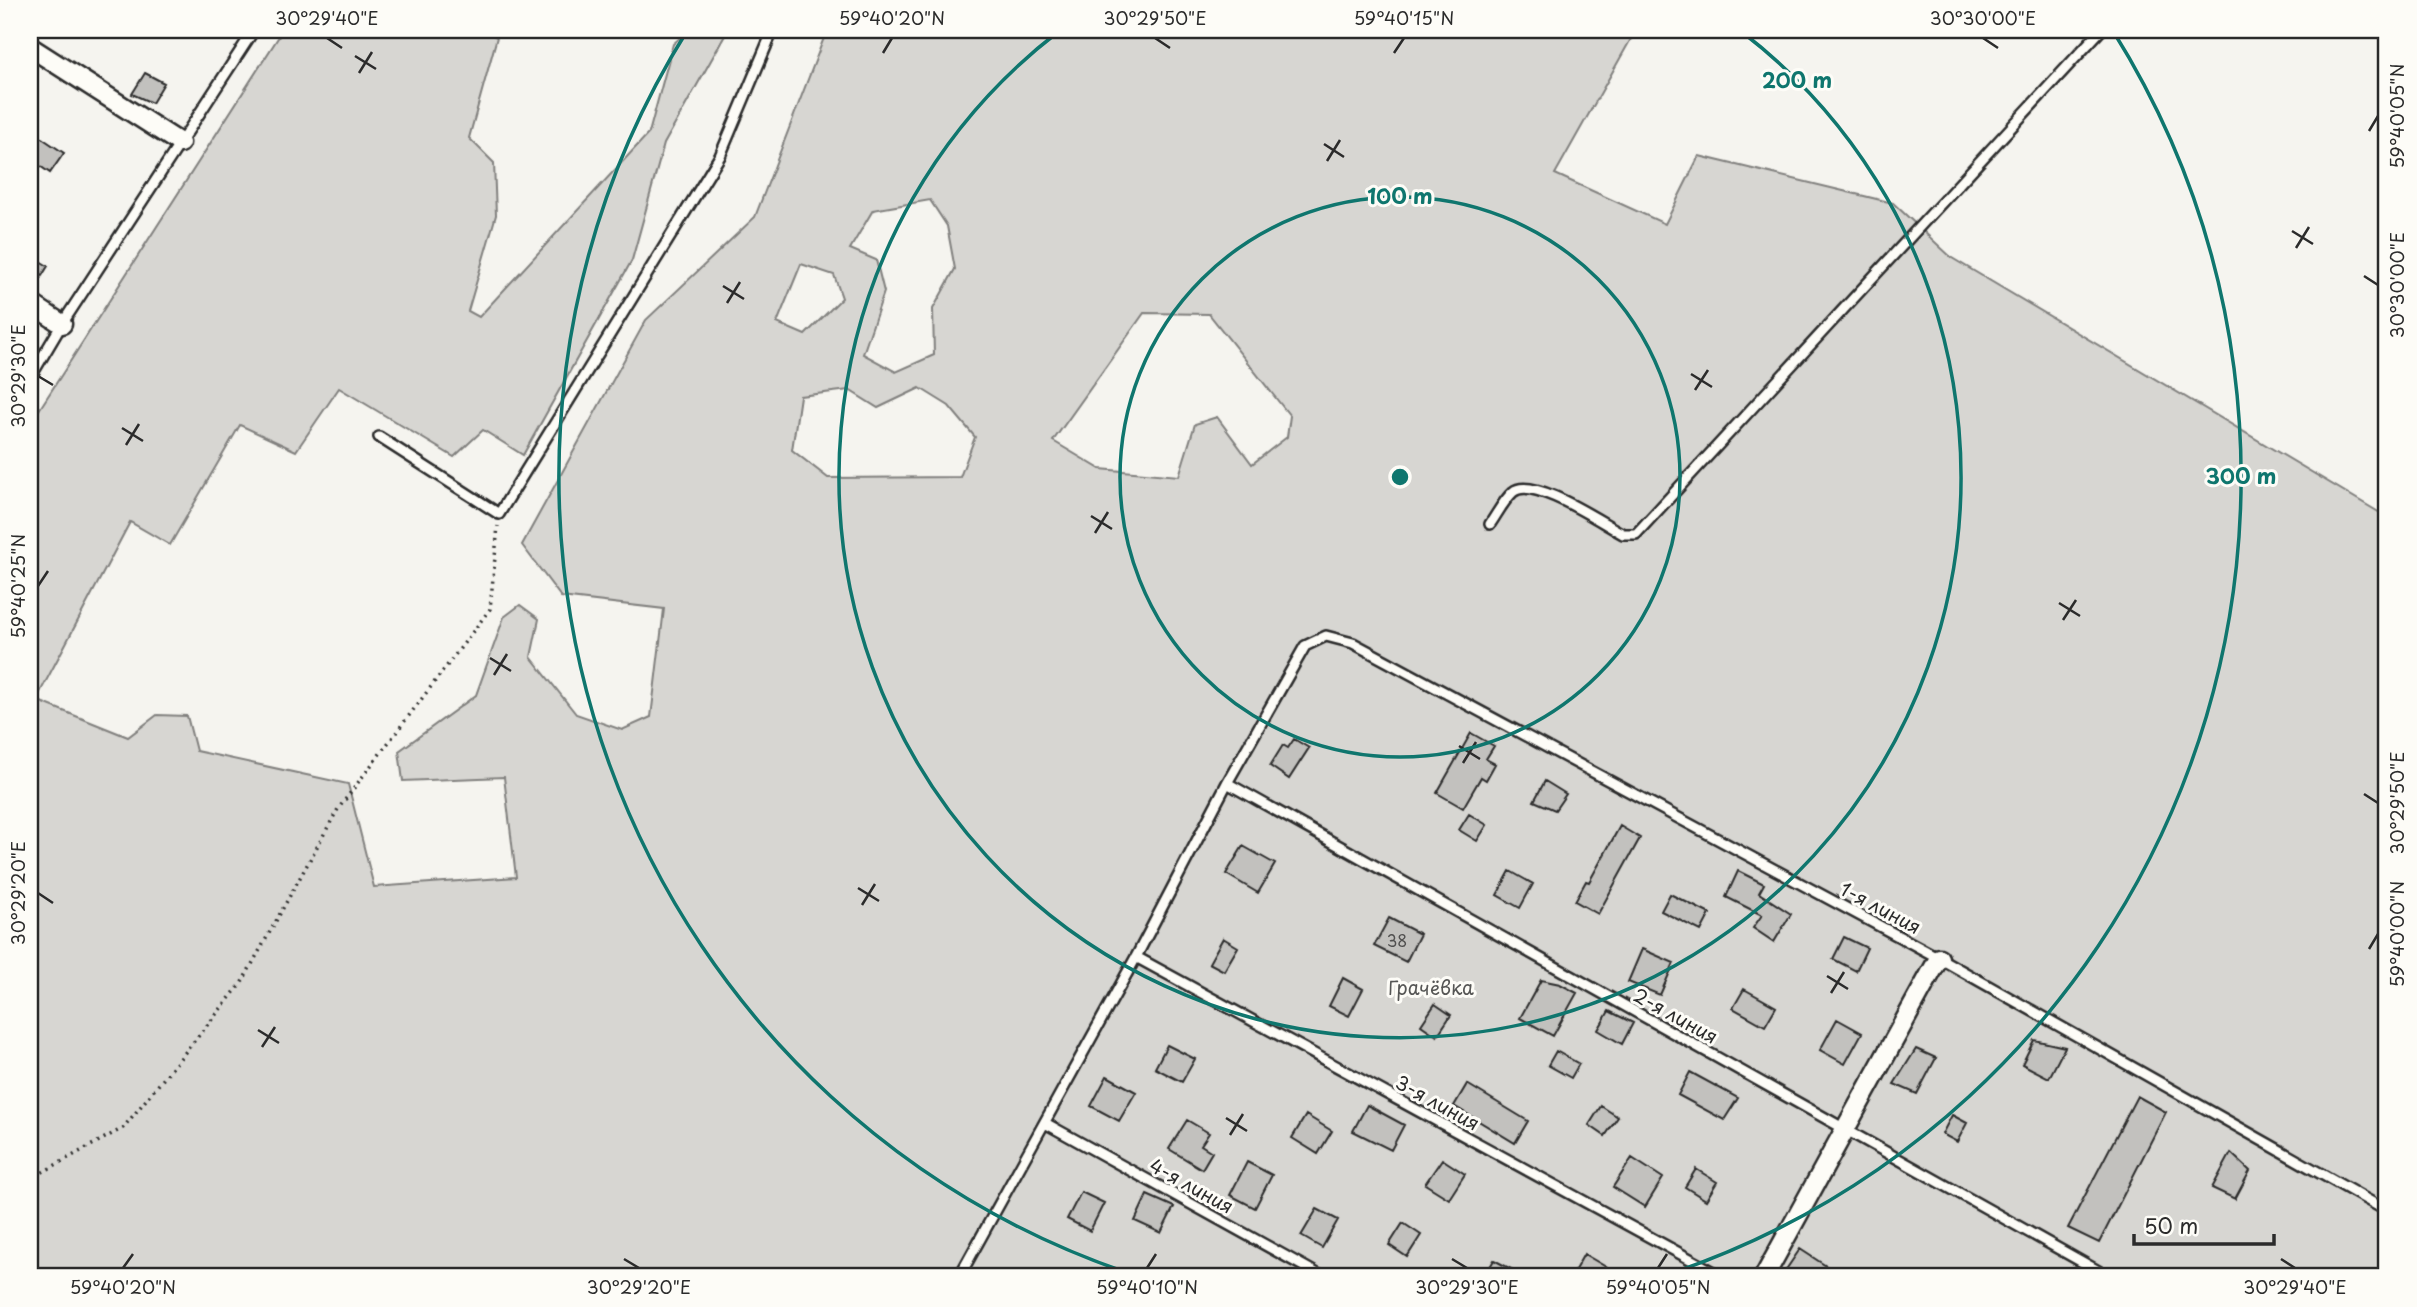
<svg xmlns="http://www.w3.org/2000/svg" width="2417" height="1307" font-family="'Playpen Sans',sans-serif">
<rect width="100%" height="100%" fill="#f5f4ef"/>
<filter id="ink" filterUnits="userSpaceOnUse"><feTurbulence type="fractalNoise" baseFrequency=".0143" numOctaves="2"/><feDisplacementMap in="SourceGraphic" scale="14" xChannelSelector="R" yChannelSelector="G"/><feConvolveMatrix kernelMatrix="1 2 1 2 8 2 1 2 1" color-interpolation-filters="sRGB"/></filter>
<g filter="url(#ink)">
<path fill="#d7d6d2" stroke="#81807e" stroke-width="2" fill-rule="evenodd" d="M283,30H482L497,37L469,138L494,163L496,215L468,311L479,317L649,133L673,44L689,30H728L664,144L632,260L523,455L483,430L454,457L339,388L296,451L240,425L170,545L130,522L36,700L128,737L157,715L187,716L196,751L348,784L374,887L516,877L504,777L403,781L399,751L476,695L504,617L520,605L539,619L531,657L576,714L622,730L651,717L664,609L561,597L522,545L646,320L755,217L827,30H1636L1555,174L1665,224L1699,156L1893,203L1952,258L2387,517V1277H30V424ZM930,200L947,226L955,269L933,309L934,355L896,372L863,354L884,292L876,260L850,249L873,210ZM801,264L834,275L842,298L805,335L777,323ZM1144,313L1209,314L1290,416L1287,437L1252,464L1217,417L1195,424L1179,476L1100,469L1053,441ZM920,388L949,406L975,437L960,477L828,478L792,450L800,396L849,390L878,408Z"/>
<path fill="#c2c1be" stroke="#2b2b2b" stroke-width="2" d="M145,73L164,83L152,103L132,94Z
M30,130L64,153L50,173L30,159Z
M30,255L48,266L32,292H30Z
M1471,733L1494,746L1486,759L1495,764L1486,780L1481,777L1463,808L1437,793Z
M1294,739L1309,748L1289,779L1270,766L1283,745L1288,748Z
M1545,781L1566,794L1555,810L1534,801Z
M1469,814L1487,825L1477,841L1459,830Z
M1620,826L1640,838L1598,914L1575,901L1586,881L1589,882Z
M1243,846L1275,864L1258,893L1226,874Z
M1510,871L1533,884L1520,908L1497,895Z
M1738,871L1764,884L1759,893L1791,914L1774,942L1753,928L1762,915L1726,897Z
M1670,894L1710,914L1701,931L1661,911Z
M1389,918L1420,934L1406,962L1374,946Z
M1844,937L1867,948L1856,971L1833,959Z
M1223,938L1238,947L1224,971L1209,963Z
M1642,949L1674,963L1660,995L1628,982Z
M1343,978L1363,989L1349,1016L1329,1006Z
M1541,980L1560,984L1577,993L1553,1036L1520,1018Z
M1744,989L1776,1007L1765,1026L1733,1008Z
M1435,1004L1451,1015L1437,1036L1421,1025Z
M1609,1011L1633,1023L1622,1044L1598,1030Z
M1837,1019L1862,1033L1845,1064L1820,1050Z
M2034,1040L2065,1047L2049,1078L2022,1064Z
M1167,1045L1195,1059L1182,1082L1155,1068Z
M1916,1049L1936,1058L1917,1094L1894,1084Z
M1556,1051L1579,1064L1571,1078L1548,1065Z
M1690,1072L1738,1098L1724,1120L1678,1095Z
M1107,1076L1136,1092L1119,1121L1091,1106Z
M1467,1084L1528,1121L1515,1143L1454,1106Z
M2137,1096L2166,1112L2099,1243L2068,1228Z
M1367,1105L1404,1125L1391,1150L1353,1131Z
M1601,1106L1618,1117L1605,1136L1589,1125Z
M1306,1115L1332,1131L1318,1154L1292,1138Z
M1952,1115L1967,1123L1957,1142L1942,1134Z
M1187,1120L1209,1133L1201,1145L1212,1152L1202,1169L1169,1149Z
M2231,1153L2250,1171L2235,1199L2212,1188Z
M1632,1158L1663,1178L1645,1207L1613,1187Z
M1442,1159L1465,1174L1449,1199L1425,1184Z
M1247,1162L1272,1175L1255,1208L1230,1195Z
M1696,1169L1717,1182L1706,1200L1685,1187Z
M1081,1192L1104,1203L1090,1231L1067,1219Z
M1147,1195L1174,1207L1161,1233L1135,1221Z
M1317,1209L1338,1220L1322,1248L1301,1236Z
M1403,1223L1421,1235L1407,1257L1389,1245Z
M1800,1249L1843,1277H1781Z
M1584,1254L1623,1277H1571Z
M1494,1260L1526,1277H1484Z"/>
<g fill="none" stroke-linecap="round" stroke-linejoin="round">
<defs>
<path id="lane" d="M30,378L62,324L254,30
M379,437L499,514L720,156L773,30
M1490,524C1497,514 1504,500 1513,492C1532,475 1602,523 1623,534H1636L2101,30
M1227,783L2109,1277
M1136,957L1723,1277
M1045,1123L1323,1277
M959,1277L1136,957L1227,783L1305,646L1326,636L1353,643L1939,958L2387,1211"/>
<path id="street" d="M30,47L180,143
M30,303L62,324
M1764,1277L1939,958"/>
</defs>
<use href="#lane" stroke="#2b2b2b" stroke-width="14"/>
<use href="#street" stroke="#2b2b2b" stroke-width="23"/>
<path stroke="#2b2b2b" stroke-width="3.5" stroke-dasharray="2 5" stroke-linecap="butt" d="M30,1179L123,1128L241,984L338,809L490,609L498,526"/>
<use href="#lane" stroke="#fdfcf7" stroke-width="9"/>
<use href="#street" stroke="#fdfcf7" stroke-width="18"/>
</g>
</g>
<path fill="none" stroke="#2b2b2b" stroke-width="2.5" d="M327,38L342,48M1155,38L1170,48M1983,38L1998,48M883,53L892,38M1394,53L1404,38M355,56L376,69M359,73L372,52M2369,131L2378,116M1324,144L1344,157M1327,161L1340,140M2292,231L2313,244M2296,248L2309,227M2364,276L2378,285M723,286L744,299M727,303L740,282M1691,374L1712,387M38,376L53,385M1695,390L1708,370M122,428L143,441M126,445L139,424M1091,516L1112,529M1095,533L1108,512M38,586L48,571M2059,603L2080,616M2063,620L2076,600M490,658L511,671M494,675L507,654M1459,746L1480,759M1463,763L1476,742M2364,794L2378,803M858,888L879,901M38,893L53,903M862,905L875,884M2369,949L2378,934M1827,976L1848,989M1831,993L1844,972M258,1030L279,1043M262,1047L275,1027M1226,1118L1247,1131M1230,1135L1243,1114M624,1259L639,1268M1452,1259L1467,1268M2281,1259L2295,1268M123,1268L133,1254M1147,1268L1156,1254M1658,1268L1667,1254"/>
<g fill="none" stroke="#0f766e" stroke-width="3.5">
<circle cx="1400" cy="477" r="280"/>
<path d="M1742 32A561 561 0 1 1 1058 32"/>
<path d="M1140 1277A841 841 0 0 1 687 31M2113 31A841 841 0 0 1 1660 1277"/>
</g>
<g text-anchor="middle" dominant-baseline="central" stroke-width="6" stroke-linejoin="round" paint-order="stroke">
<g font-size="16" fill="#515050">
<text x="1397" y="940">38</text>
</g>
<g font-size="19" fill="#2b2b2b" stroke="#fdfcf7">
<text transform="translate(1881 907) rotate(28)">1-я линия</text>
<text transform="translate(1676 1015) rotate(29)">2-я линия</text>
<text transform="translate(1438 1102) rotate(29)">3-я линия</text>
<text transform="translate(1192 1185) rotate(29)">4-я линия</text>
</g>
<g font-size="19" fill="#565655" stroke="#fdfcf7">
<text x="1431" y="987">Грачёвка</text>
</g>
</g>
<circle cx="1400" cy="477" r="10" fill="#0f766e" stroke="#fdfcf7" stroke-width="3.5"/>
<g font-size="21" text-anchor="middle" font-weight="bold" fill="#0f766e" stroke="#fdfcf7" stroke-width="6" stroke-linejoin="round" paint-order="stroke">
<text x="1797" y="88">200 m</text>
<text x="1400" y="204">100 m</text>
<text x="2241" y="484">300 m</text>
</g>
<rect width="2417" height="1307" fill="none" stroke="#fdfcf7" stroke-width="77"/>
<path d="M2134 1234v10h140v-10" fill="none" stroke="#2b2b2b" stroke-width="3.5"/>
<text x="2144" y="1234" font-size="21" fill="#2b2b2b" stroke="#fdfcf7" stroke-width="5" paint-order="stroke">50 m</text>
<rect x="38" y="38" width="2340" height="1230" fill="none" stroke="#2b2b2b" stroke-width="2.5"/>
<g font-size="18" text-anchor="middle" fill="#2b2b2b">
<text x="327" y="25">30°29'40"E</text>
<text x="892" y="25">59°40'20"N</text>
<text x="1155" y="25">30°29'50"E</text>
<text x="1404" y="25">59°40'15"N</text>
<text x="1983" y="25">30°30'00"E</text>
<text transform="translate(2398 116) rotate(-90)" y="6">59°40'05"N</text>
<text transform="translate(2398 285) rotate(-90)" y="6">30°30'00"E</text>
<text transform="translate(19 376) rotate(-90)" y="6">30°29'30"E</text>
<text transform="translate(19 586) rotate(-90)" y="6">59°40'25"N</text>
<text transform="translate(2398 803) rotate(-90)" y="6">30°29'50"E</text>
<text transform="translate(19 893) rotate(-90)" y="6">30°29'20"E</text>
<text transform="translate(2398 934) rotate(-90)" y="6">59°40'00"N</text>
<text x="123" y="1294">59°40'20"N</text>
<text x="639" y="1294">30°29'20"E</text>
<text x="1147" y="1294">59°40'10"N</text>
<text x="1467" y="1294">30°29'30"E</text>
<text x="1658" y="1294">59°40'05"N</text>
<text x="2295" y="1294">30°29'40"E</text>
</g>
</svg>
